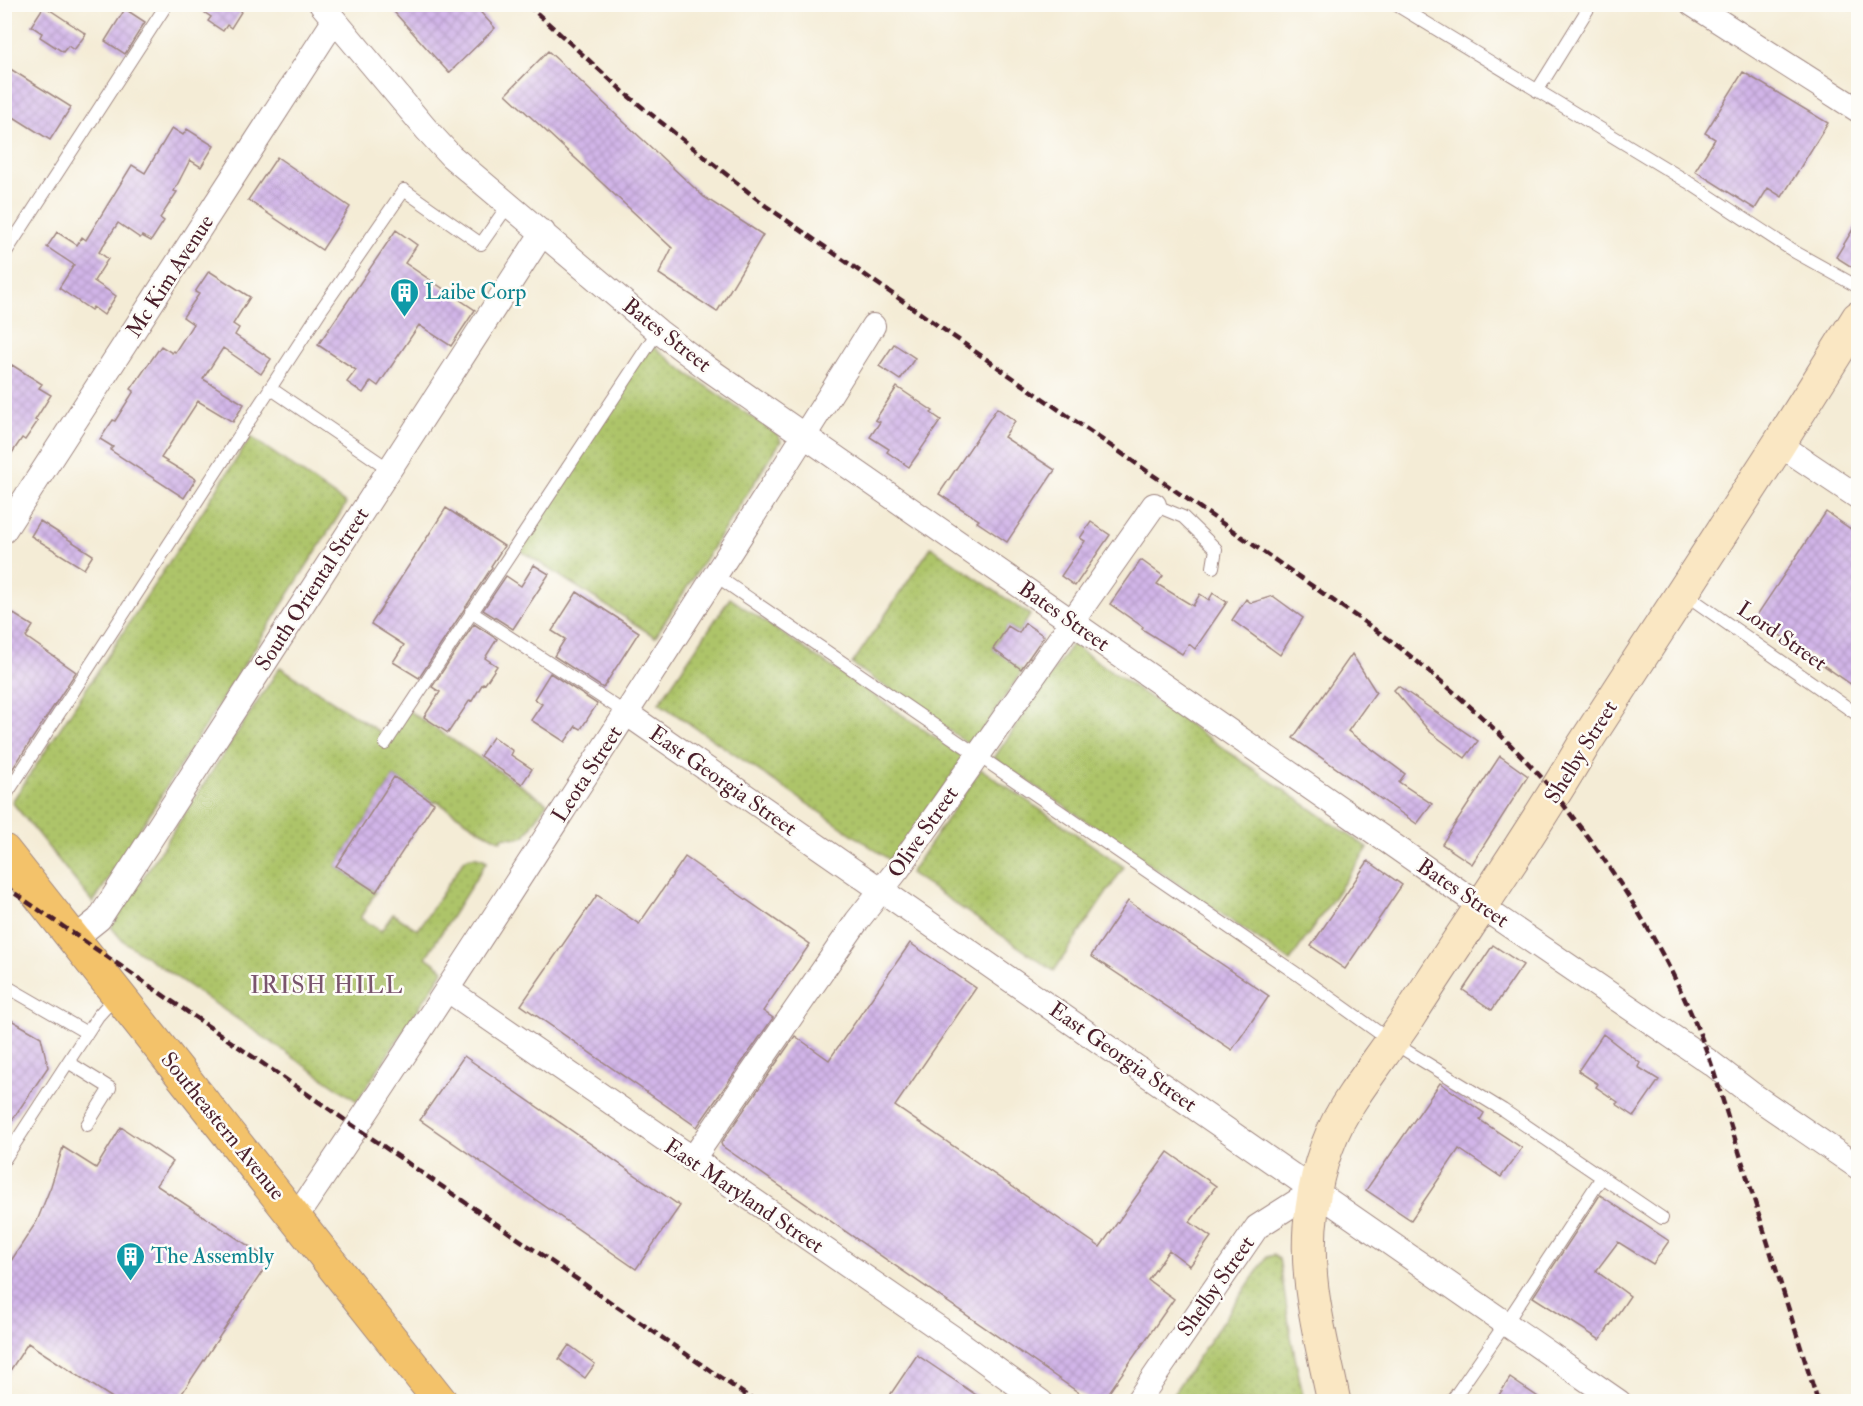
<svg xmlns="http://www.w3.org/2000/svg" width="1863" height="1406" font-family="'IM FELL Double Pica',serif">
<defs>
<pattern id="grass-dots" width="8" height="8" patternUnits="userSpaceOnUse" patternTransform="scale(1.5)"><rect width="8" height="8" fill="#adc469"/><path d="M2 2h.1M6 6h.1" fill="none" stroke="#96a85b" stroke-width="1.8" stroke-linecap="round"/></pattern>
<pattern id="building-cross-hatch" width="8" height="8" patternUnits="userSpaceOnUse" patternTransform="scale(1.5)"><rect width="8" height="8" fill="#d1b5e8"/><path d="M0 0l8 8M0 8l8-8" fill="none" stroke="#b59bc7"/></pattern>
</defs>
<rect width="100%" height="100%" fill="#fdfcf7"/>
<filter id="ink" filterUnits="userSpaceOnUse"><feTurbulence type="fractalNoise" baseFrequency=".0167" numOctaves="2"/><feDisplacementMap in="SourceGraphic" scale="12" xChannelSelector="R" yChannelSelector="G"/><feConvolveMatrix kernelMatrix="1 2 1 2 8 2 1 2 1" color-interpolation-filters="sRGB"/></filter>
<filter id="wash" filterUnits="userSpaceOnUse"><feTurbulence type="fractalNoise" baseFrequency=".008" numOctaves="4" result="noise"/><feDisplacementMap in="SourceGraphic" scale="24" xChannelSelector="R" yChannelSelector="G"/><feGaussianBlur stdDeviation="1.35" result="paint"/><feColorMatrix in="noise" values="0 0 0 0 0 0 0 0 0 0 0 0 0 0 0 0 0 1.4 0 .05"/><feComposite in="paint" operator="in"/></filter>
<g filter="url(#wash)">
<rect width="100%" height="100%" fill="#f4ecd6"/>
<path fill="url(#grass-dots)" stroke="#7c724a" stroke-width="1.5" d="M650,344L688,374L778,435L781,441L655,637L515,547Z
M251,437L346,504L93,903L12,802Z
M931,547L1030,615L1019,633L1008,626L993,649L1023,670L972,746L852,664Z
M730,598L964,757L893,862L659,703Z
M1072,644L1368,848L1290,961L994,758Z
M280,667L381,733L400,705L547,803L525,836L518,838L504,837L501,841L482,831L436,801L434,803L394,777L336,866L376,892L360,918L381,931L393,914L418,930L464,860C472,855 478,856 487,861L426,957L444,970L357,1101L122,940L111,927Z
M981,769L1124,867L1054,971L910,873Z
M1273,1255L1279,1259L1280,1264L1291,1337L1304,1401H1168L1267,1257Z"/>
<g id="blocks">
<path fill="url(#building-cross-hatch)" d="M192,4H246L231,28L227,25L223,31L208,21L211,17Z
M387,4H473L495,28L449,73Z
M44,6L86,34L74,50L68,46L63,52L40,37L42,33L31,26Z
M125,9L145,22L125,54L105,41Z
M548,51L704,197L763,235L717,312L659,274L672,248L506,94Z
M4,65L71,107L50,140L4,111Z
M1743,72L1828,123L1782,197L1768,188L1755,209L1695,171L1715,139L1705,133Z
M172,128L183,135L187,129L214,146L201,167L190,160L174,191L177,192L160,218L164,221L151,241L142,236L140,238L118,223L99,252L108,259L94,281L116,296L104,315L93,307L91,310L59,288L74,265L47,247L57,232L77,245L82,237L86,240L132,165L145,173Z
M277,157L350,207L322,250L248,200Z
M1858,221V271L1836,257Z
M396,230L417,245L405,263L475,310L451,346L419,325L378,386L371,381L363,393L347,382L356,370L318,345Z
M209,271L250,297L233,324L239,328L235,335L271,359L261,374L223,348L203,379L244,404L233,422L198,401L161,458L196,479L184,498L110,450L113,447L100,439L113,420L115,421L134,391L131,389L161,346L172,353L173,351L175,352L193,324L183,317L199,294L195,292Z
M894,344L915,358L900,380L879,366Z
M12,365L42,384L39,388L51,395L35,420L38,421L25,440L22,438L4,465V375Z
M897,387L933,411L931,413L941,420L909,467L887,452L889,449L870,437L880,422L875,420Z
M997,408L1015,421L1004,437L1055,470L1007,542L977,522L979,520L939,494Z
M446,508L504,546L491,566L492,567L419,678L393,662L404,645L371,624Z
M1826,512L1858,534V689L1755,618Z
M40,521L93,555L84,569L31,536Z
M1091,522L1110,535L1075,586L1061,576L1085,541L1080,538Z
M1141,560L1163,576L1157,584L1193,606L1200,594L1209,600L1213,593L1227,602L1195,649L1189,644L1182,654L1142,629L1143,627L1110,604Z
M534,565L549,574L513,629L483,610L506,576L521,586Z
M577,592L639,632L603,688L554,656L565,639L552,631Z
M1273,596L1303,618L1280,655L1232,620L1246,599L1251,603Z
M4,608L33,626L26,637L76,672L4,782Z
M1025,623L1044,636L1021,669L993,649L1008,626L1019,633Z
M474,624L497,639L485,658L497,666L485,684L483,683L472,701L470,700L448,733L424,717L440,692L432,687Z
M1352,654L1376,692L1348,731L1405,774L1399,782L1432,804L1417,824L1293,738Z
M550,673L597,704L581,729L576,726L565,742L531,720L542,704L534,699Z
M1398,686L1478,741L1465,758L1430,732L1394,690Z
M493,737L513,751L511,755L532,769L522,784L480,756Z
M1500,756L1528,776L1472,864L1442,844Z
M394,777L434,803L376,892L336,866Z
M685,857L810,944L763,1011L773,1018L697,1127L521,1005L597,895L639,924Z
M1368,861L1402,885L1345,969L1311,946Z
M1128,901L1269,996L1232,1050L1091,956Z
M910,943L976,988L895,1106L1100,1247L1168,1152L1216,1186L1190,1222L1211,1237L1190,1266L1169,1250L1148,1280L1174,1299L1103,1401H1091L722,1146L721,1143L795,1036L829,1060Z
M1493,945L1523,965L1492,1010L1463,990Z
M4,1016L41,1037L48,1067L4,1132Z
M1603,1034L1640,1063L1638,1067L1659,1080L1634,1116L1616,1104L1618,1102L1596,1087L1598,1084L1578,1071Z
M464,1056L680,1206L636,1269L420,1120Z
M1440,1083L1484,1113L1480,1120L1522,1148L1501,1177L1459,1149L1411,1220L1366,1190Z
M121,1127L173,1162L156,1185L270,1260L177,1401H117L28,1343L4,1380V1256L11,1261L37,1221L51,1186L63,1147L96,1168Z
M1600,1195L1669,1241L1653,1264L1618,1242L1596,1271L1630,1296L1600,1340L1533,1297Z
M569,1345L595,1364L585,1378L559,1359Z
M917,1355L985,1401H886Z
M1510,1378L1544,1401H1495Z"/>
</g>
</g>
<g filter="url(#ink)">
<use href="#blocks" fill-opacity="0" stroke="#9f8680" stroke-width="1.5"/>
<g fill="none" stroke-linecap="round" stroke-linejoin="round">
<defs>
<path id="service" d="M1395,4L1688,182L1795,252L1858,287
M1537,91L1591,4
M4,255L167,4
M270,388L389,469
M1154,505L1183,517L1216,549L1213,567
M715,575L1297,974L1392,1042L1503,1110L1662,1218
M1685,594L1858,715
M471,612L626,713
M385,744L658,331
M4,798L323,307L404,190L481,244L509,204
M4,985L87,1033
M68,1062L110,1088L87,1125
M4,1160L98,1016L117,995
M1451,1402L1514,1311L1602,1177"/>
<path id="minor" d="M321,4L426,129L451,156L658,331L707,368L1469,898L1711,1063L1753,1095L1858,1167
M1692,4L1858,110
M1779,444L1858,497
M4,531L334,21
M626,713L1619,1402
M74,939L99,919L543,232
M448,990L956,1340L1041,1402
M692,1160L857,921L898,869L1154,505
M296,1217C392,1076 484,933 577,789C677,635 776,482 873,326
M1137,1402L1257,1227L1315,1190"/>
<path id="secondary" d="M1334,1402C1321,1338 1302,1274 1312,1209C1317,1169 1331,1128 1354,1095C1371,1070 1389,1046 1406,1021C1465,929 1528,840 1583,746L1779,444L1858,318"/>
<path id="primary" d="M4,851L441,1402"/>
</defs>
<use href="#service" stroke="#9f8680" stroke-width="14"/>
<use href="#minor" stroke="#9f8680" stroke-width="26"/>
<use href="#secondary" stroke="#9f8680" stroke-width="35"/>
<use href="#primary" stroke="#9f8680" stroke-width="35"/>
<use href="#service" stroke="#fff" stroke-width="12"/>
<use href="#minor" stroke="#fff" stroke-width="24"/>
<use href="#secondary" stroke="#fae7c3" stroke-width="33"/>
<use href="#primary" stroke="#f3c26a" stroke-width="33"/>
<path stroke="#4a1f2b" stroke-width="4.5" stroke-dasharray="9 4.5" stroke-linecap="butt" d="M527,4L627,95L766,206L1390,640C1444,682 1496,727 1542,778C1557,795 1570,814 1584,832C1637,903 1681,980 1711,1063L1818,1402
M4,886L756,1402"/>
</g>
</g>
<defs>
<symbol id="building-pin" viewBox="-11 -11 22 30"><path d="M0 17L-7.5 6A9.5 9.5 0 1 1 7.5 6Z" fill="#0f9aa8" stroke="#fdfcf7"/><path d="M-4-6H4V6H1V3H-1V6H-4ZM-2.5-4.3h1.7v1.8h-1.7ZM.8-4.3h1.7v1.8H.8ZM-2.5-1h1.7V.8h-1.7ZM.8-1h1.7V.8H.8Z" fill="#fff"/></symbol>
</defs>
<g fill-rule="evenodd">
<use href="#building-pin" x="388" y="276" width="33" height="45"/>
<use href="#building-pin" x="114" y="1240" width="33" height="45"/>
</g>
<g text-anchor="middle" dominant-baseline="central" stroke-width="5" stroke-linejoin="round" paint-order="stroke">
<g font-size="22" fill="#4a1f2b" stroke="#fdfcf7">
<text transform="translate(170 276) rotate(-57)">Mc Kim Avenue</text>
<text transform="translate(667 335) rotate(38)">Bates Street</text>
<text transform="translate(312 589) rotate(-57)">South Oriental Street</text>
<text transform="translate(1064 616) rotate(35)">Bates Street</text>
<text transform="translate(1782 636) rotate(35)">Lord Street</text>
<text transform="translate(1581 752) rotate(-58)">Shelby Street</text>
<text transform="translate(587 774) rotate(-57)">Leota Street</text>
<text transform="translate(723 781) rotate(35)">East Georgia Street</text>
<text transform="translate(923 832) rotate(-55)">Olive Street</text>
<text transform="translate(1463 893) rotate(34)">Bates Street</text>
<text transform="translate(1123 1057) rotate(35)">East Georgia Street</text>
<text transform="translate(223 1126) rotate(51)">Southeastern Avenue</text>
<text transform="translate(744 1196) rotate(34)">East Maryland Street</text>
<text transform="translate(1216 1286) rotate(-55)">Shelby Street</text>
</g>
<g font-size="22" fill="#0d838f" stroke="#fdfcf7" text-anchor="start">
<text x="425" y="292">Laibe Corp</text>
<text x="151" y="1256">The Assembly</text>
</g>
<g font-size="24" letter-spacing="1.5" fill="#79546d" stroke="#fdfcf7">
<text x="327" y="985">IRISH HILL</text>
</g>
</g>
<rect width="1863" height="1406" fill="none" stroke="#fdfcf7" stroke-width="24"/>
</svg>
